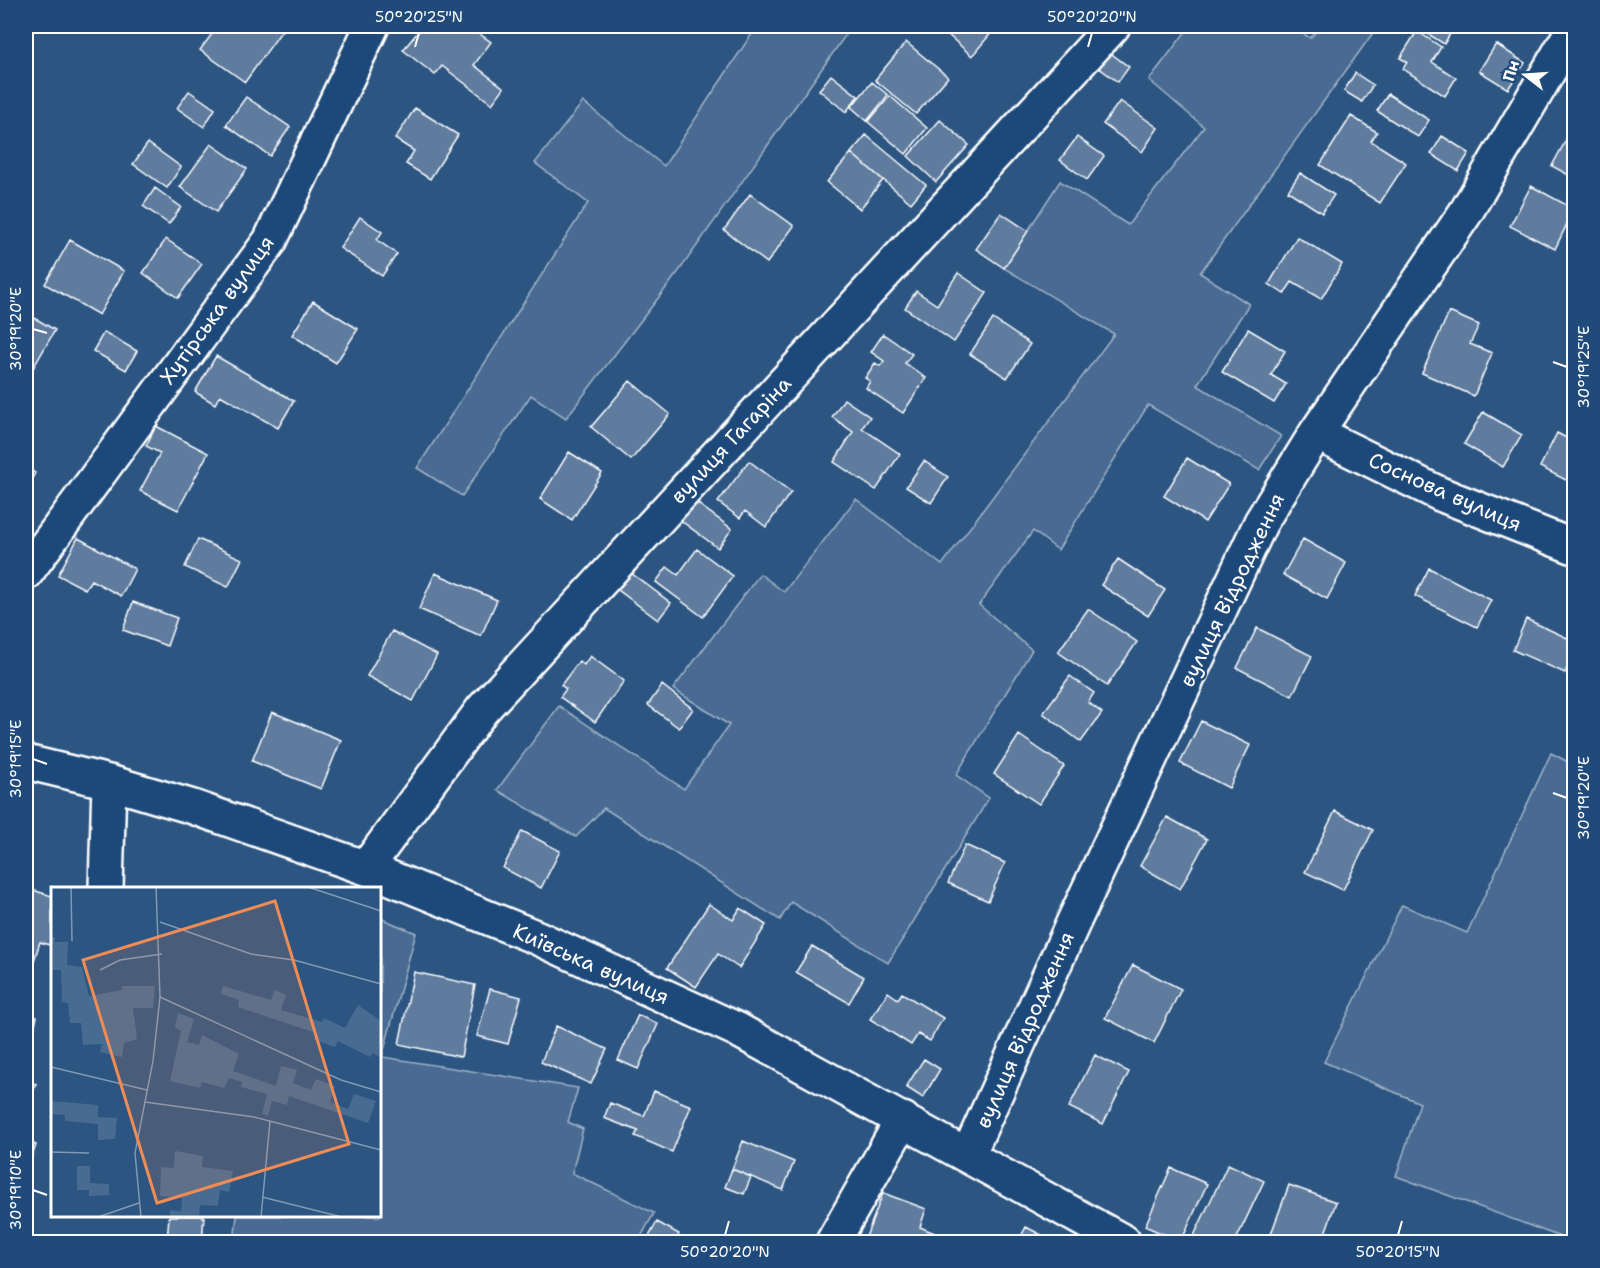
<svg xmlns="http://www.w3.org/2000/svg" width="1600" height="1268" font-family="'Shantell Sans',sans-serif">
<rect width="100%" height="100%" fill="#2c5582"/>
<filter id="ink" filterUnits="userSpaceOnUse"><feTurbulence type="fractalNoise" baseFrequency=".0167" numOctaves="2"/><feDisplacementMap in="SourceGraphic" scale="12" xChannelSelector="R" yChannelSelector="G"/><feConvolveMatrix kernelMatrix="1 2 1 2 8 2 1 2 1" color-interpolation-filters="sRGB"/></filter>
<g filter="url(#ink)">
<path fill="#486b92" stroke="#a4b5c8" stroke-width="1.5" d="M757,26H852L679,271L566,418L531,395L462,496L417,468L588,203L535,163L583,102L664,166Z
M1190,26H1291L1310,38L1321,26H1378L1200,273L1249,304L1197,385L1281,436L1259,470L1148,405L1058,550L1033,531L979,605L1032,650L956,775L989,798L888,963L791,902L780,920L604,808L576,837L497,790L559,706L684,789L729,725L673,689L760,574L784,592L856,499L942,565L1114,334L1004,268L1060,181L1128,225L1204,127L1149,80Z
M1551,753L1574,765V1218L1566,1239L1396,1176L1420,1103L1324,1062L1402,905L1467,933Z
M380,918L416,933L382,1057L578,1088L568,1122L583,1129L572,1173L654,1213L638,1242H234L237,1216H380Z"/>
<path fill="#5e7c9f" stroke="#fff" stroke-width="1.5" d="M218,26H279L283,29L245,82L200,50Z
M423,26H468L491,42L474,65L504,88L492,104L442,66L435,75L403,50Z
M940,26H997L972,56L939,27Z
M1429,26H1455L1444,44L1425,32Z
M1417,31L1441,47L1432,62L1456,78L1445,96L1403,69L1407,62L1400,58Z
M906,42L948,77L916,114L875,80Z
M1496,44L1525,63L1508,89L1479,71Z
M1105,49L1129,67L1118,82L1094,64Z
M1355,73L1373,85L1362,102L1344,91Z
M831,75L858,96L846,112L819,90Z
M872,82L888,95L867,121L851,107Z
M189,91L215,109L204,127L177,108Z
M1388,94L1429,120L1418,137L1377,111Z
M890,96L927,128L906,154L868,122Z
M246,97L290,127L270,156L226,125Z
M1120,101L1158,128L1142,152L1103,124Z
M415,108L458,135L430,179L406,164L414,151L395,139Z
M1351,116L1377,132L1371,141L1406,163L1380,203L1320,165Z
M940,120L969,145L936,182L908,156Z
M1574,125V178L1552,166Z
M866,135L926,185L911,203L851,153Z
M1442,136L1469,153L1458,171L1431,154Z
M1077,137L1104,156L1087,180L1060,160Z
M148,143L181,167L167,188L133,164Z
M211,144L247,169L216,212L180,187Z
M851,153L883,180L860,209L827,182Z
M1300,173L1334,195L1322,213L1288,191Z
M1531,186L1574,209L1555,249L1510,226Z
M155,188L181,207L169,224L143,206Z
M750,194L794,226L767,263L724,230Z
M1001,213L1028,231L1004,268L976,249Z
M360,217L382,232L377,240L397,254L382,276L340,248Z
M1297,237L1342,264L1321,299L1292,282L1284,294L1269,284Z
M166,239L202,264L178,298L143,273Z
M70,240L124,271L99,315L45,284Z
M958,273L987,293L954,342L905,308L916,291L937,305Z
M313,301L358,329L336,363L292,335Z
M1449,312L1479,325L1470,344L1492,353L1474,396L1422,373Z
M26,313L55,330L32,370L26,366Z
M993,319L1030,344L1007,378L970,354Z
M1248,329L1285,351L1271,375L1286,384L1274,403L1222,372Z
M104,332L137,351L126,370L93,351Z
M883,334L912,354L905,363L926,378L903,413L866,388L870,381L865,378L875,363L880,366L884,361L871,352Z
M216,356L294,401L278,428L220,395L215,404L195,392Z
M630,381L670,414L631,460L591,427Z
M844,399L870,417L862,428L900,454L876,490L834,462L853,432L832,417Z
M1483,412L1522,435L1503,467L1464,444Z
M156,426L208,453L178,510L140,491L160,453L146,446Z
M1557,433L1574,442V484L1540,467Z
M569,452L602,473L572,520L540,499Z
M1187,458L1229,484L1205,522L1164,496Z
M749,461L791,492L766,527L745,511L740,518L718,502Z
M924,461L948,477L931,503L906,487Z
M26,467L35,473L26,490Z
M694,501L732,529L718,548L680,520Z
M78,538L135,569L121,596L91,580L85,589L58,575Z
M198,539L242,559L228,587L185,567Z
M1303,539L1346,563L1327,599L1283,575Z
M697,549L733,576L703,617L656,582L667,567L678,575Z
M1118,559L1165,590L1148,616L1101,585Z
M1429,568L1491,600L1477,627L1415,596Z
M435,573L497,600L481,636L419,609Z
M631,573L671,603L658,620L618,590Z
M133,602L177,618L167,646L123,630Z
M1088,609L1137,642L1107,686L1058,652Z
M1526,619L1574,641V652L1565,673L1513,650Z
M1257,628L1312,656L1292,696L1237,668Z
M392,631L437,655L413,701L367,676Z
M590,656L624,681L595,722L560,697L566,689L561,685L579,661L584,665Z
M1070,676L1094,693L1088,702L1102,713L1081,742L1043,713Z
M662,685L693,709L679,728L648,705Z
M272,712L341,740L321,789L252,761Z
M1201,721L1250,745L1229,788L1180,763Z
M1019,735L1064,766L1039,804L994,774Z
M1335,811L1373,830L1343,890L1305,872Z
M1167,817L1207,839L1180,889L1140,866Z
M522,831L560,851L541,888L503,868Z
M965,845L1005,863L988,901L948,883Z
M26,888L52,896V946L40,942L32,967L26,965Z
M709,904L733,920L740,908L766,925L739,968L718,954L696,987L667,968Z
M812,946L864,977L849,1003L796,972Z
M1133,965L1181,989L1154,1043L1105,1018Z
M414,972L475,985L461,1057L399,1044Z
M490,989L521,997L508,1044L477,1036Z
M888,992L898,999L902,993L943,1018L930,1041L918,1034L911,1045L870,1019Z
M26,993L31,994L27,1014L37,1017L30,1044L26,1043Z
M638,1015L658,1024L638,1069L618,1060Z
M556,1026L607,1049L591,1084L541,1062Z
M1095,1055L1129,1072L1103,1124L1069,1107Z
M924,1059L940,1069L923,1098L906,1087Z
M26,1080L36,1084L26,1111Z
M654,1091L691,1106L672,1152L635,1136L638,1131L604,1118L610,1103L644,1116Z
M26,1141L36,1145L26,1174Z
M743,1141L794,1162L783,1190L732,1169Z
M1228,1164L1264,1181L1235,1242H1191Z
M1171,1168L1207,1184L1181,1242L1145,1226Z
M732,1169L751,1177L744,1194L725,1187Z
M1289,1185L1336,1202L1322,1242H1268Z
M883,1193L926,1209L920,1227L944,1237L942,1242H880L866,1237Z
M169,1216H204L202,1242H167Z
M657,1222L679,1234L675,1242H646Z
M1026,1227L1055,1242H1018Z"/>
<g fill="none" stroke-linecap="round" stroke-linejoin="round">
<defs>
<path id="minor" d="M1316,433L1440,494L1574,547
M26,573L270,241L372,26
M26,762L109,782L193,807L366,868L538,938L736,1029L1124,1242
M366,868L482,710L1113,26
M106,888L109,782
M968,1155L1074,921L1261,522L1316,433L1466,212L1574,28
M833,1242L903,1119"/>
</defs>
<use href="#minor" stroke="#fff" stroke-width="38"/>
<use href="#minor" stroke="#1f4a7a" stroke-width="33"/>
</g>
</g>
<path fill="none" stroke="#fff" stroke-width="2" d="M415,47L419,33M1088,47L1092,33M33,329L47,333M1553,362L1567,367M33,759L47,764M1553,793L1567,798M33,1190L47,1195M725,1235L729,1221M1398,1235L1402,1221"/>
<g text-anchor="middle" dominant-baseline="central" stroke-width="4.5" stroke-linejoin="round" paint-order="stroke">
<g font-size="21" fill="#fff" stroke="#1f4a7a">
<text transform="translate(217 310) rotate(-54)">Хутірська вулиця</text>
<text transform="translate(731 440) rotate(-47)">вулиця Гагаріна</text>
<text transform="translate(1445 492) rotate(24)">Соснова вулиця</text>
<text transform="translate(1232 590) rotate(-64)">вулиця Відродження</text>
<text transform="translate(591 964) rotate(24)">Київська вулиця</text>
<text transform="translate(1025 1030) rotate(-66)">вулиця Відродження</text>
</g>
</g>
<g transform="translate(51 887)">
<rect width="330" height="330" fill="#2c5582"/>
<path d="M0,50H4V55H17L16,78L31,80L38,109L71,103V99H104L102,121H82L86,152L73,156L71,170L49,165L51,157L32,158L30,136H19L17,116L11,115L10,83H0ZM172,99L220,113L224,103L235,108L230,123L271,135L273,131L294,141L307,118L330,134V171L322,166L319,170L287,154L284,160L263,153L265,146L187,120L188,113L170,107ZM127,126L143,132L136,155L148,158L151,148L188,167L182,184L225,199L230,179L246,183L242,196L260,203L265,192L284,199L279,215L297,222L303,207L325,214L317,236L238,209L236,218L221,214L217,229L211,227L216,207L190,200L191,195L178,191L173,201L151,195L149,201L119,194L130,144L124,140ZM0,214L47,218V230L66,231L64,252L47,253V237L14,234V228L0,227ZM124,264L152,269L151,280L182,284L178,305L169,303L167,319L149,318L148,330H119V323L130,324L131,311L109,309L110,280L123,281ZM26,279H39V296L58,297V308L38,309V303H26Z" fill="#486b92"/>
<path fill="none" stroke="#8099b4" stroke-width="1.5" d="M20,0L21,54M257,0L330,24M109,35L200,67L243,73L330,97M49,83L69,73L111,67M109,110L290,193L330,205M0,180L96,203M94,215L203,230L330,263M0,265L38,266M211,310L291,330M47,330L88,316M90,330L84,266L102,174L109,110L105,0M210,330L219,234"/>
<path fill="#ef8b55" fill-opacity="0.15" stroke="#ef8b55" stroke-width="3" d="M224,14L298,257L106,316L32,73Z"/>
<rect width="330" height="330" fill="none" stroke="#fff" stroke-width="3"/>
</g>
<rect width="1600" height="1268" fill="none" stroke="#1f4a7a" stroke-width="66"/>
<g transform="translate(1525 75) rotate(287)" stroke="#1f4a7a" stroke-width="4.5" paint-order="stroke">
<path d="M0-4.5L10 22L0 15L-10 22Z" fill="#ffffff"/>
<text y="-9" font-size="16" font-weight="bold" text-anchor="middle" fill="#ffffff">Пн</text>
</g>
<rect x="33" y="33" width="1534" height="1202" fill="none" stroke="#fff" stroke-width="2"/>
<g font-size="15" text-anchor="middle" fill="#fff">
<text x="419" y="22">50°20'25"N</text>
<text x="1092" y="22">50°20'20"N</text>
<text transform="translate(16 329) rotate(-90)" y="5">30°19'20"E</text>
<text transform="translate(1584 367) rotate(-90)" y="5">30°19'25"E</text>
<text transform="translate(16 759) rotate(-90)" y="5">30°19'15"E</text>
<text transform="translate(1584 798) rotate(-90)" y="5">30°19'20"E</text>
<text transform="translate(16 1190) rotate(-90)" y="5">30°19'10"E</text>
<text x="725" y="1257">50°20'20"N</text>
<text x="1398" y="1257">50°20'15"N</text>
</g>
</svg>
